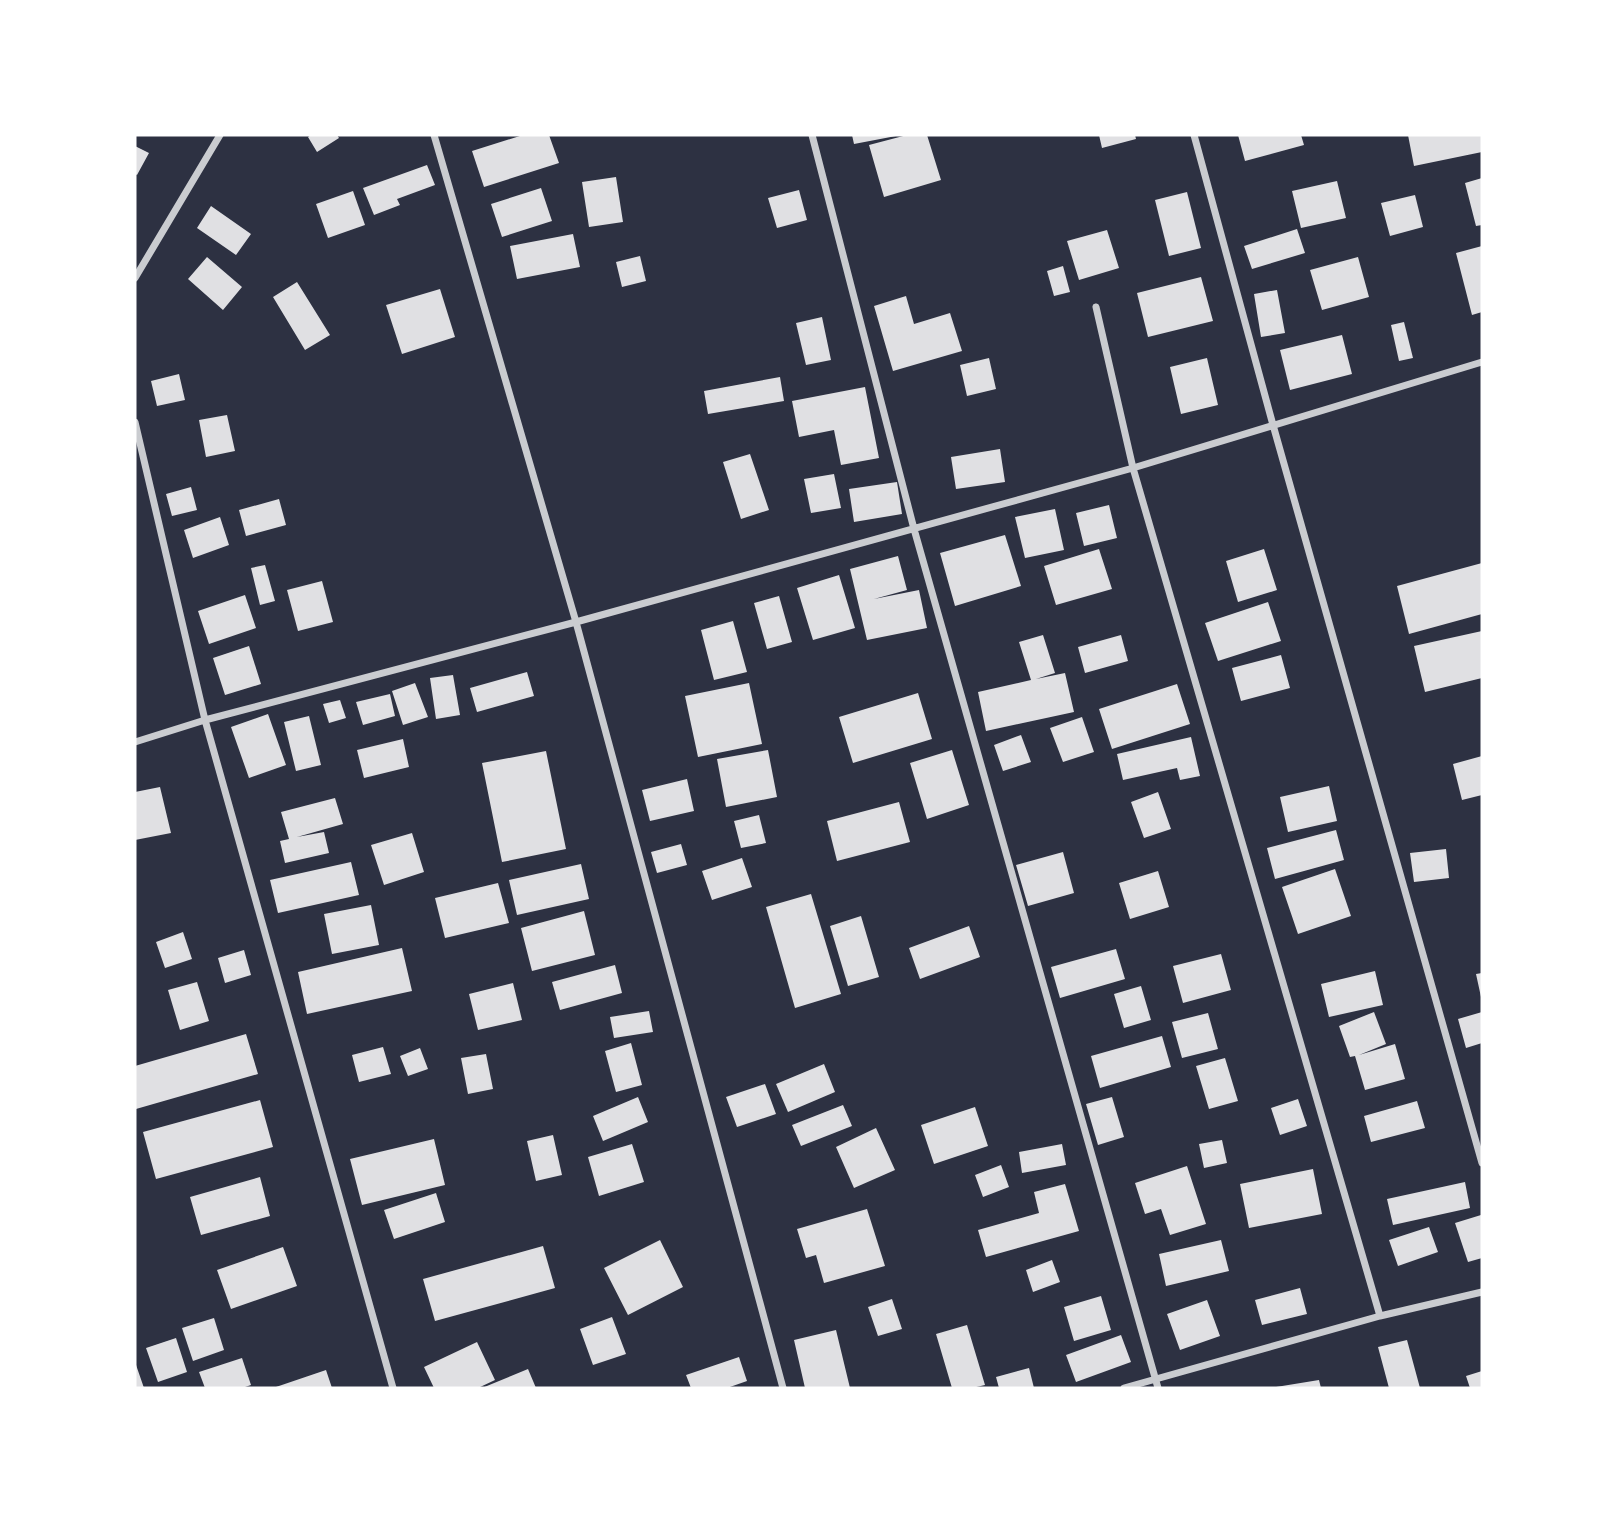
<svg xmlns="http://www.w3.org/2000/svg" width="1617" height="1523" font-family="'Varela Round',sans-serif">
<rect width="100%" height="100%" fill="#2d3142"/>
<path fill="#e0e0e3" d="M311,135H337L339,138L317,152L308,137Z
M523,135H549L559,163L484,187L472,151Z
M852,135H896V136L854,144Z
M907,135H927L941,180L884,197L869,145Z
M1099,135H1135L1136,139L1102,148Z
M1238,135H1301L1304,145L1245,161Z
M1408,135H1482V152L1414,166Z
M135,146L149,153L137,175L135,174Z
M427,165L435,185L397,199L400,205L374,215L363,188Z
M616,177L623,222L589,227L582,182Z
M1482,178V225L1476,226L1465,183Z
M1337,181L1346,218L1301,228L1292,191Z
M541,188L552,221L502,237L491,204Z
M799,190L807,220L777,228L768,198Z
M353,191L365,225L328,238L316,204Z
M1187,192L1201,248L1169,256L1155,200Z
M1415,195L1423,227L1390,236L1381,203Z
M211,206L251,234L236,255L197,228Z
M1297,229L1305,253L1252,269L1244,246Z
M1107,230L1119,268L1079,280L1067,241Z
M573,234L580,267L517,279L510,246Z
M1482,246V312L1472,315L1456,253Z
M640,256L646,281L622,287L616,262Z
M207,257L242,287L223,310L188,279Z
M1358,257L1369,297L1322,310L1310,270Z
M1063,266L1070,292L1054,296L1047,271Z
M1201,277L1213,321L1148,337L1137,293Z
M297,282L330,335L305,350L273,297Z
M440,289L455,337L402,354L386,305Z
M1277,290L1285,333L1261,337L1254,294Z
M906,296L914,324L950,313L962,351L893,371L874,306Z
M822,317L831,360L806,365L796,323Z
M1404,322L1413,358L1399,361L1391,325Z
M1342,335L1352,374L1290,390L1280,350Z
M989,358L996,389L967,396L960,365Z
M1207,358L1218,405L1181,414L1170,367Z
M179,374L185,400L157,406L151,381Z
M780,377L784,401L708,414L704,391Z
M865,387L879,458L841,465L834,430L799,437L792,401Z
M227,415L235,451L206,457L199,420Z
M1000,449L1005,482L956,489L951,457Z
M750,454L769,510L741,519L723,462Z
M834,474L841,508L811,513L804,479Z
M897,482L902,514L854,522L849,489Z
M191,487L197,510L172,516L166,494Z
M279,499L286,525L246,536L239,510Z
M1109,505L1117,538L1084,546L1076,513Z
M1055,509L1064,550L1025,558L1015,517Z
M220,517L229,545L193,558L184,530Z
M1005,535L1021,586L955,606L940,553Z
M1099,549L1112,589L1056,605L1044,566Z
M1264,549L1277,590L1238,602L1226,561Z
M898,556L907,590L874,599L919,590L927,628L867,640L850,569Z
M1482,563V614L1409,634L1397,586Z
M265,565L275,601L260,605L251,568Z
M839,575L855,628L813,640L797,588Z
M322,581L333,622L298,631L287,590Z
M245,595L256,628L209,644L198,611Z
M779,596L792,642L767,649L754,603Z
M1268,602L1281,641L1218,661L1205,623Z
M733,621L747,672L714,680L701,630Z
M1482,631V678L1425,692L1414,646Z
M1043,635L1055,673L1036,679L1065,673L1074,712L986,731L978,692L1031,680L1019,642Z
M1121,635L1128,661L1085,673L1078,647Z
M249,646L261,684L225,695L213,658Z
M1281,655L1290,688L1241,701L1232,668Z
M527,672L534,696L477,712L470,688Z
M453,675L460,715L436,719L430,678Z
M415,683L428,717L403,725L392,691Z
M749,683L762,744L698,757L685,696Z
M1177,684L1190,724L1112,749L1099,709Z
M918,693L932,739L853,763L839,717Z
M390,694L395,716L363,725L356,702Z
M340,700L346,718L329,723L323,704Z
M268,714L286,765L249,778L231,727Z
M309,716L321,765L296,771L284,722Z
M1082,717L1094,752L1063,762L1050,728Z
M1021,735L1031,762L1003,771L994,745Z
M1191,737L1200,776L1180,780L1177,768L1123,780L1117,754Z
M403,739L409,767L364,778L357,750Z
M768,750L777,797L726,807L717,759Z
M952,750L969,805L927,819L910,763Z
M546,751L566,849L502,862L482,763Z
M1482,756V795L1462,800L1453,764Z
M687,779L694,811L650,821L642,790Z
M1329,786L1337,821L1288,832L1280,797Z
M160,787L171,833L135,840V792Z
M1158,792L1171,829L1144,838L1131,802Z
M335,798L343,824L297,837L324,832L329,853L285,863L280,841L289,839L281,812Z
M899,802L910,842L837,861L827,821Z
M759,815L766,843L741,848L734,821Z
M1336,830L1344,860L1275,879L1267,848Z
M412,833L424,872L384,885L371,845Z
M681,844L687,865L657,873L651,852Z
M1446,849L1449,878L1414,882L1410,853Z
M1063,852L1074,893L1028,906L1016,865Z
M742,858L752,887L712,900L702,871Z
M351,862L359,895L278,913L270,880Z
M581,864L589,899L517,915L509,880Z
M1335,869L1351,916L1298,934L1282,887Z
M1158,871L1169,907L1130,919L1119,883Z
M498,883L509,923L445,938L435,898Z
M811,894L841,994L795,1008L766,907Z
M371,905L379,945L332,954L324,914Z
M584,911L595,955L532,971L521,928Z
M861,916L879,977L848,986L830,926Z
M969,926L980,957L920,979L909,948Z
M183,932L192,959L165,968L156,942Z
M402,948L412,991L307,1014L298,972Z
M1116,949L1125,979L1060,998L1051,967Z
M244,950L251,975L225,983L218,958Z
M1221,954L1231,990L1183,1003L1173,966Z
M615,965L622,993L560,1010L552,982Z
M1375,971L1383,1005L1329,1017L1321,984Z
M1482,973V997H1481L1476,974Z
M197,982L209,1021L180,1030L168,990Z
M513,983L522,1020L478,1030L469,994Z
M1141,986L1151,1020L1124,1028L1114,994Z
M649,1011L653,1032L614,1038L610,1017Z
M1374,1012L1386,1044L1359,1055L1395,1044L1405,1079L1365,1090L1355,1056L1350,1057L1339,1026Z
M1482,1012V1043L1466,1048L1458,1019Z
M1208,1013L1218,1049L1182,1058L1172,1022Z
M246,1034L258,1074L136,1109L135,1103V1066Z
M1162,1036L1171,1067L1100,1088L1091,1056Z
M631,1043L642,1085L616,1092L605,1051Z
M383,1047L391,1074L359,1082L352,1055Z
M420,1048L428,1069L408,1076L400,1056Z
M486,1054L493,1089L468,1094L461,1058Z
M1225,1058L1238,1101L1209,1109L1196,1066Z
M824,1064L835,1092L788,1112L776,1084Z
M765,1084L776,1114L737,1127L726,1097Z
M638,1097L648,1122L603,1141L593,1116Z
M1112,1097L1124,1137L1098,1145L1086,1104Z
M1298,1099L1307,1126L1280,1135L1271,1108Z
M260,1100L273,1147L156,1179L143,1132Z
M1417,1101L1425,1128L1371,1142L1364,1116Z
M843,1105L852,1126L801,1146L792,1125Z
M975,1107L988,1146L934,1164L921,1125Z
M876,1128L895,1170L854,1188L836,1147Z
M553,1135L562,1175L536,1181L527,1141Z
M434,1139L445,1185L362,1205L350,1159Z
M1222,1140L1227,1163L1204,1168L1199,1144Z
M632,1144L644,1182L599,1196L588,1157Z
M1062,1144L1066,1165L1022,1173L1019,1152Z
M1001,1165L1009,1187L983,1197L975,1175Z
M1187,1166L1206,1224L1170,1235L1161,1209L1145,1214L1135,1183Z
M1313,1169L1322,1214L1249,1228L1240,1184Z
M260,1177L270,1216L201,1235L190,1197Z
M1465,1182L1470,1208L1393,1225L1387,1199Z
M1065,1184L1079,1231L986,1257L978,1230L1039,1213L1034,1192Z
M436,1193L445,1222L394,1239L384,1210Z
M867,1209L885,1266L824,1283L816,1255L806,1258L797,1229Z
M1481,1215L1482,1258L1468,1262L1455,1223Z
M1429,1227L1438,1252L1398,1266L1389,1240Z
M660,1240L683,1287L628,1315L604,1268Z
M1221,1240L1229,1271L1166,1286L1159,1254Z
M543,1246L555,1288L435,1321L423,1279Z
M283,1247L297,1286L231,1309L217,1270Z
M1052,1260L1060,1282L1033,1292L1026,1270Z
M1300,1288L1307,1314L1262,1325L1255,1300Z
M1101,1296L1111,1330L1074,1341L1064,1307Z
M892,1299L902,1329L878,1336L868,1307Z
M1207,1300L1220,1336L1180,1350L1167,1314Z
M612,1317L626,1354L593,1365L580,1329Z
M214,1318L224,1350L193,1361L182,1328Z
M967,1325L985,1385L972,1388H952L936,1334Z
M836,1330L850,1388H805L794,1340Z
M1121,1335L1131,1362L1076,1382L1066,1355Z
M176,1338L187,1372L158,1382L146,1348Z
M1407,1340L1420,1388H1389L1378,1347Z
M477,1342L495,1380L478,1388H434L424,1367Z
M739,1357L747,1381L727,1388H691L686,1375Z
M242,1358L251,1385L242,1388H205L199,1372Z
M135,1362L144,1388H135Z
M1029,1368L1034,1388H999L996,1377Z
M528,1369L536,1388H482Z
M326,1370L332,1388H273Z
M1482,1371V1388H1470L1466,1376Z
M1319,1380L1321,1388H1276V1387Z"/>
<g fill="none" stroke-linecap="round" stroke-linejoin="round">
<path stroke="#caccd0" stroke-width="7" d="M434,135L576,622L783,1388
M812,135L914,529L1158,1388
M1194,135L1273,425L1482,1163
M135,278L220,135
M1096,307L1133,468L1380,1316
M135,422L205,720L393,1388
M135,742L205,720L576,622L1133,468L1482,362
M1124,1388L1380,1316L1482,1292"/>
</g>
<rect width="1617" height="1523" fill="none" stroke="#ffffff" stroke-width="273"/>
</svg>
